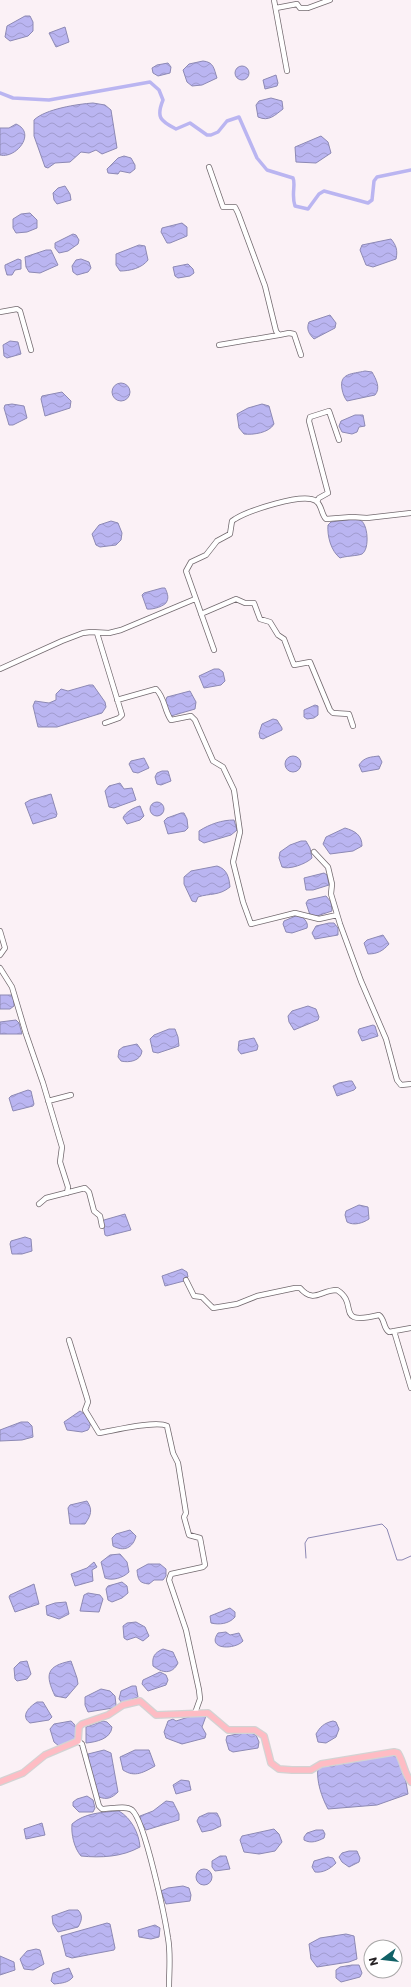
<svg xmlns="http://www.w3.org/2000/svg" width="411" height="1987" font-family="Poppins,sans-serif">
<defs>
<pattern id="water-waves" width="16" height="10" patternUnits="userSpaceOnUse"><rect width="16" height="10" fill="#bab5f1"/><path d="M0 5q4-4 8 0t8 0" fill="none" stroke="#a09bce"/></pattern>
</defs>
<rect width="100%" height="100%" fill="#fbf1f6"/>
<path fill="url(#water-waves)" stroke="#8d89b4" d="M25,16H30L33,22V31L28,36L10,41L5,37L7,26Z
M65,27L69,42L56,47L49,33Z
M203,61C214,62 214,69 217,78L202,85L192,86L187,82L183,70L189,64Z
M168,63L171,67L170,73L158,76L153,73L152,68L157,65Z
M235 73a7 7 0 1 1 14 0a7 7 0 1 1-14 0Z
M276,75L278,83L277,86L265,89L263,80Z
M271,98L282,101L283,109C275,115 269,122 258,117L256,105L259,101Z
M93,103L105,105L111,110L117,148L102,154L96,150L89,153L81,152L70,162L55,163L48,168L45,167L34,136V120C45,109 78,104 93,103Z
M16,124C37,133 16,159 0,155V128H9Z
M321,136L328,142L331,153L316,163L296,162L295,147Z
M124,156L131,158L135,165V169L130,173L120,171L118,174L108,173L107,169L118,158Z
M65,186L70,194L71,200L57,204L54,200L53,193L58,188Z
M30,213L37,220V228L27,232L16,233L13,228V219L21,214Z
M182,223L187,227V236L170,243H167L161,232L162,228Z
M73,234L76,235L79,240L78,244L68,251L59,253L55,248V243Z
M391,239C396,245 398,250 396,259L373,267L366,265L360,250L362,245Z
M139,245L145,246L148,260C142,268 130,271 120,271L116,265V254Z
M46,250H51L58,265L40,273L29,272L26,267L25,257Z
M18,259L21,260V269L15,270L12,275H7L5,268V265Z
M81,259L89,262L91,268L88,272L77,275L73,272L72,266L76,260Z
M188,264L193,269L194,273L190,276L178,278L175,276L173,267Z
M330,315L336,323L335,328L314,339C309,334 306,329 309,322Z
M10,341L18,342L21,354L7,358L4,356L3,345Z
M365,371L372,372C376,379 381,388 375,395L347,401C344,397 343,394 342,389C339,373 352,374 365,371Z
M112 392a9 9 0 1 1 18 0a9 9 0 1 1-18 0Z
M62,392L71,401L70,408L45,416L41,399L42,396Z
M12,404L24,406L27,418L13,425H9L4,408L5,405Z
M262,404L269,406L274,424C269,433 253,435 244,434L239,428L237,414L248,408Z
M355,415H363L365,426L359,427L357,432L352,434L342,432L339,426L341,421Z
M354,519C356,519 358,519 360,520C368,523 370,549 362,554C357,556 345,556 340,558C331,551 327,536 328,525L331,522Z
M111,521L118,523L122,533L121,540L116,545L100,547L96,545L92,534L99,525Z
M162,588H165C167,592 169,597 167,601C166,606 152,610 147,609L142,595L144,593Z
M214,669H219L223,672L225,681L221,685L204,688L199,676Z
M89,685H93L105,702L106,707L102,713L57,727H38L33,706L35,701L49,703L56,700V694L61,689L68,691Z
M190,691L196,702L195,709L171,716C166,710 164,704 167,697Z
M315,705L318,706V715L314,718L307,719L304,717V710Z
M273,719L277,720L282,728V730L263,739L260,738L259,733L262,724Z
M285 764a8 8 0 1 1 16 0a8 8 0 1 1-16 0Z
M379,756L382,762L379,769L362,772L359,765C364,757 371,757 379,756Z
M144,758L149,768L138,773L133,772L129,764L131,761Z
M162,771H168L171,781L161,785L157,784L155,777L157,773Z
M120,783L124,789L132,788L136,800L114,808L109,807L105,791L109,786Z
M51,794L57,814L56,817L33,824L25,803L30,800Z
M150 809a7 7 0 1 1 14 0a7 7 0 1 1-14 0Z
M140,806L144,816L140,820L127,824L123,818C125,812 135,807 140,806Z
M181,813H184L187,819L188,828L185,831L168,834L164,821L167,818Z
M234,820L237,830L231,835L204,843L199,840V831C210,824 222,820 234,820Z
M345,828C355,831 362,835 362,846L353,851L330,854L323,844L326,837Z
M301,841H306L310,848L312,858C306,864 289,870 282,867L279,858L280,852L290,845Z
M217,866C227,869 229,877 230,887C219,896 210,893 198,897L196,902L192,901L184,884V877L191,871Z
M324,873L327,875L329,885L313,890H306L304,878Z
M326,896L331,902L332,911L314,917L310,915L306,903L308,900Z
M298,915C303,917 309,922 307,928L292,933L286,932L283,924L284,921Z
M329,923H334L338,928V935L315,939L312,933L316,926Z
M383,935L389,944C383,951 377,954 368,954L364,943L367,940Z
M0,995H11L14,997V1006L10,1009H0Z
M308,1006L316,1009L319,1017L318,1020L294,1030L289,1022L288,1016L292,1011Z
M16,1020L19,1023L22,1034H0V1022Z
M373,1025L375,1026L378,1036L362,1041L358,1032L359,1029Z
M169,1029H175L178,1037L179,1046L158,1053L153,1052L150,1039L154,1035Z
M254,1038L258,1046L257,1050L241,1054L238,1050L239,1041Z
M137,1044L142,1051C141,1061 129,1063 121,1061L118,1057L119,1050L123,1047Z
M349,1081H352L356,1088L354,1090L337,1096L333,1086L339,1083Z
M28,1090L31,1091L34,1104L33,1106L13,1111L9,1098L11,1096Z
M359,1205L368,1207L369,1219C363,1223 354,1226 347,1222L345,1215L346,1211Z
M125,1214L131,1230L107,1236L105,1235L103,1222L104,1220Z
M25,1237L31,1239L32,1251L22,1254H12L10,1244L11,1241Z
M182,1269L187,1272L188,1277L184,1281L165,1286L162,1276Z
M80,1411C87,1415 94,1421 88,1430L82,1432L67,1430L64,1422Z
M21,1422H28L32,1426L33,1437L22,1440L0,1441V1430Z
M87,1501C93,1510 91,1515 85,1524H70L68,1508L70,1505Z
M130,1530L136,1536C133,1548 124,1552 113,1546L112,1538L116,1534Z
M120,1554L127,1562L129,1572C123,1578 112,1581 105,1578L101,1562L110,1555Z
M94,1562L97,1567L92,1570L93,1581L75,1586L71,1574L87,1568Z
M148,1564H160L166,1569V1576L163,1580H154L149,1584C139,1583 138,1580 137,1570Z
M122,1582L127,1586L128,1593L122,1598L112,1602L108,1600L106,1589L108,1586Z
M34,1584L39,1604L15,1612L9,1597L10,1595Z
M88,1593L100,1595L103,1599L99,1612L80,1611L84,1595Z
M66,1602L69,1614L59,1619L47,1615L46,1606L55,1603Z
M230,1608L235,1612V1617C229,1624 219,1625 211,1623L210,1616Z
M136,1622L145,1627L149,1636L143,1641L136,1637L127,1640L124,1638L123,1626L127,1623Z
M226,1632L230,1635L239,1633L243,1641C235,1650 206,1650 218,1633Z
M163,1649L173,1652L178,1663C172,1675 162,1673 153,1666C152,1657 154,1653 163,1649Z
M27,1661L31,1674L27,1679L17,1681L15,1679L14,1668L20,1662Z
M71,1661L77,1678L78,1684L66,1698L55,1696C45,1675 46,1666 71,1661Z
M160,1672L166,1675L168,1680L166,1685L148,1691L142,1684L143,1680Z
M132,1686H136L138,1697L122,1703L119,1699L121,1691Z
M101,1689L110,1691L115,1696L116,1705L113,1708L88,1712L85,1705V1697Z
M37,1702H43L52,1717L49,1720L30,1723C20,1716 29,1707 37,1702Z
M195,1715L206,1716L202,1727L206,1734L205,1738L182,1744L166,1738L164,1732L168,1721L173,1719L176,1721Z
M71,1721C78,1726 77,1734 75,1740L59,1746L54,1742L50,1729L54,1724Z
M103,1721L107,1722L112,1727C111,1739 96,1742 86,1743V1727Z
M333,1721L336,1722L339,1729L336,1737L326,1743L318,1742L316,1734C320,1727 324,1723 333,1721Z
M248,1732L256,1735L259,1742L258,1748L233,1752L229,1750L226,1740L227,1736Z
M104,1750L111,1753L118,1792C112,1798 107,1800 99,1797L89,1764L88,1754Z
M135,1750H149L155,1766C144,1772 135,1778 123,1770L120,1757Z
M394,1754L397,1756L406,1782L408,1794L377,1805L328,1809C322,1798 316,1781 318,1768L324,1765Z
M181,1780L189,1781L191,1790L176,1794L173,1785Z
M87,1796L93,1800L95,1808L93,1812H79L73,1806V1802L77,1799Z
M166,1801L173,1802L179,1814V1820L146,1830L140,1820V1816L153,1811Z
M119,1811C131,1818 139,1833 140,1847C122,1857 101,1858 81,1856C74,1848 71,1834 72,1824C84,1813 103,1812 119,1811Z
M208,1813H217L220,1819L221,1826L212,1830L202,1832L197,1821L199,1817Z
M42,1823L45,1835L26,1839L24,1829Z
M274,1829L279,1834L282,1842L275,1851L259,1854L244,1852L240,1840L242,1836Z
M316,1830H323L325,1834L324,1838C318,1841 311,1844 304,1840V1837L307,1833Z
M349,1851H357L360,1858L359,1862L349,1867L342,1862L339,1857L342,1853Z
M220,1856H226L230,1869L215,1871L212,1867V1861Z
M328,1857L333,1858L336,1863C330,1869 323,1873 315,1872L312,1867L314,1861Z
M196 1877a8 8 0 1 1 16 0a8 8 0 1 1-16 0Z
M183,1886L189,1888L191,1895L190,1901L166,1904L161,1891L168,1888Z
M69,1910H78C83,1915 82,1921 78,1927L58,1932L53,1924L52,1916Z
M107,1923L110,1924L115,1948L114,1950L72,1958L66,1956L61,1936Z
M155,1925L160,1928L159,1937L151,1939L139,1937L138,1930Z
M346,1934L354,1936L357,1959L349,1962L317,1967L311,1959L309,1944L320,1938Z
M36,1949L40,1950L44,1964L33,1970L24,1969L20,1959L27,1951Z
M0,1956L14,1962L15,1970L0,1975Z
M352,1965H359L362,1973L360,1977L341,1982L336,1978V1970L340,1967Z
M69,1968L73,1977C68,1983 62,1983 54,1984L51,1981L53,1973Z"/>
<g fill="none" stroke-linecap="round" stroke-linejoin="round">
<path stroke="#8d89b4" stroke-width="1" d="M306,1558L305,1543L308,1538L382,1524L387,1529L397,1560H402L411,1556"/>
<path stroke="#bab5f1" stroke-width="3.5" d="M0,93L13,98L49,100L150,82L159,90L163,100C156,117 160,121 176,129L190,123L207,135H211L218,132L227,121L239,117L257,158L267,170L293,178C296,184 291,195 295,206L308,209L319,194L324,191L368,203L372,200L374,181L377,177L411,170"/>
<defs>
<path id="minor" d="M274,0L287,71
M276,8L297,4L300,8H308L330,0
M209,167L223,207H235L238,213L265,286L276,331L279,335L289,333L294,334L301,355
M0,312L17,309L20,311L31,350
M219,345L279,335
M317,502L319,498L328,493L309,421L310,417L329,411L339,440
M201,614L236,599L245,603H254L260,619L270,622L278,635L284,639L294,665L310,662L330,710L333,713L349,714L353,726
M97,633L122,715L119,718L105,723
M214,650L186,571L191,562L206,555L217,541L230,534L232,521L235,519C248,511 303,492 316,501C322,505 321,514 326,519L352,517L367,518L411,513
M0,669L62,641L83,633L91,632L109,633L121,630L195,599
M117,700L156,689C165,698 164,710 171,720L191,716L195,720L213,761L223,767L234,790L240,832L233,862L243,902L251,924L295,913L319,919L337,915
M314,852L328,867L332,884L331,894L340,924L361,981L386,1039L397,1080L401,1085L411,1084
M0,931L5,948L0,955
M0,968L12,987L26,1034L43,1083L62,1147L60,1162L68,1187L67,1193
M48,1101L71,1095
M39,1204L46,1198L85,1188L89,1192L94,1211L100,1216L102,1226
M186,1280L194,1296L202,1297L213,1308L237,1304L257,1296L295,1288H300C314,1304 320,1290 337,1290C360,1304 333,1326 379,1315C385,1319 383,1328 389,1332L411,1328
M394,1331L411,1388
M69,1340L87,1398L88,1402L85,1410L99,1433C112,1431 156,1420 167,1426L173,1453L178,1463L186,1513L184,1517L189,1535L200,1538L205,1565L203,1567L171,1574L169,1580L186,1630L199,1690L200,1699L195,1713
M78,1741L82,1744L99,1806L102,1809C111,1809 125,1805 132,1810C145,1821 165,1918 168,1938C171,1954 169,1971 169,1987"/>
<path id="major" d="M0,1782L23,1773L45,1755L78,1741L79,1727L82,1724L108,1715L123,1705L140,1701L156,1715L208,1713L228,1730H255L264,1736L271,1763L279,1769L292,1770H311L321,1764L394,1752L398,1753C404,1763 404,1773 411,1782"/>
</defs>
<use href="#minor" stroke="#72696e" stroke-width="6"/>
<use href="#major" stroke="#d3d3d3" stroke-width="8"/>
<use href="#minor" stroke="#fff" stroke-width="4.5"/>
<use href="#major" stroke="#febcc4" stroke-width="5.5"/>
</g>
<g transform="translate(383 1959) rotate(255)"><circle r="19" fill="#ffffff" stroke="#a8a7a7"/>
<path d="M0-3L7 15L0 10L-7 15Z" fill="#106166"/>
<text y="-6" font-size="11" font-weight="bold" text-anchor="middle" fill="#252224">N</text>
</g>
</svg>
